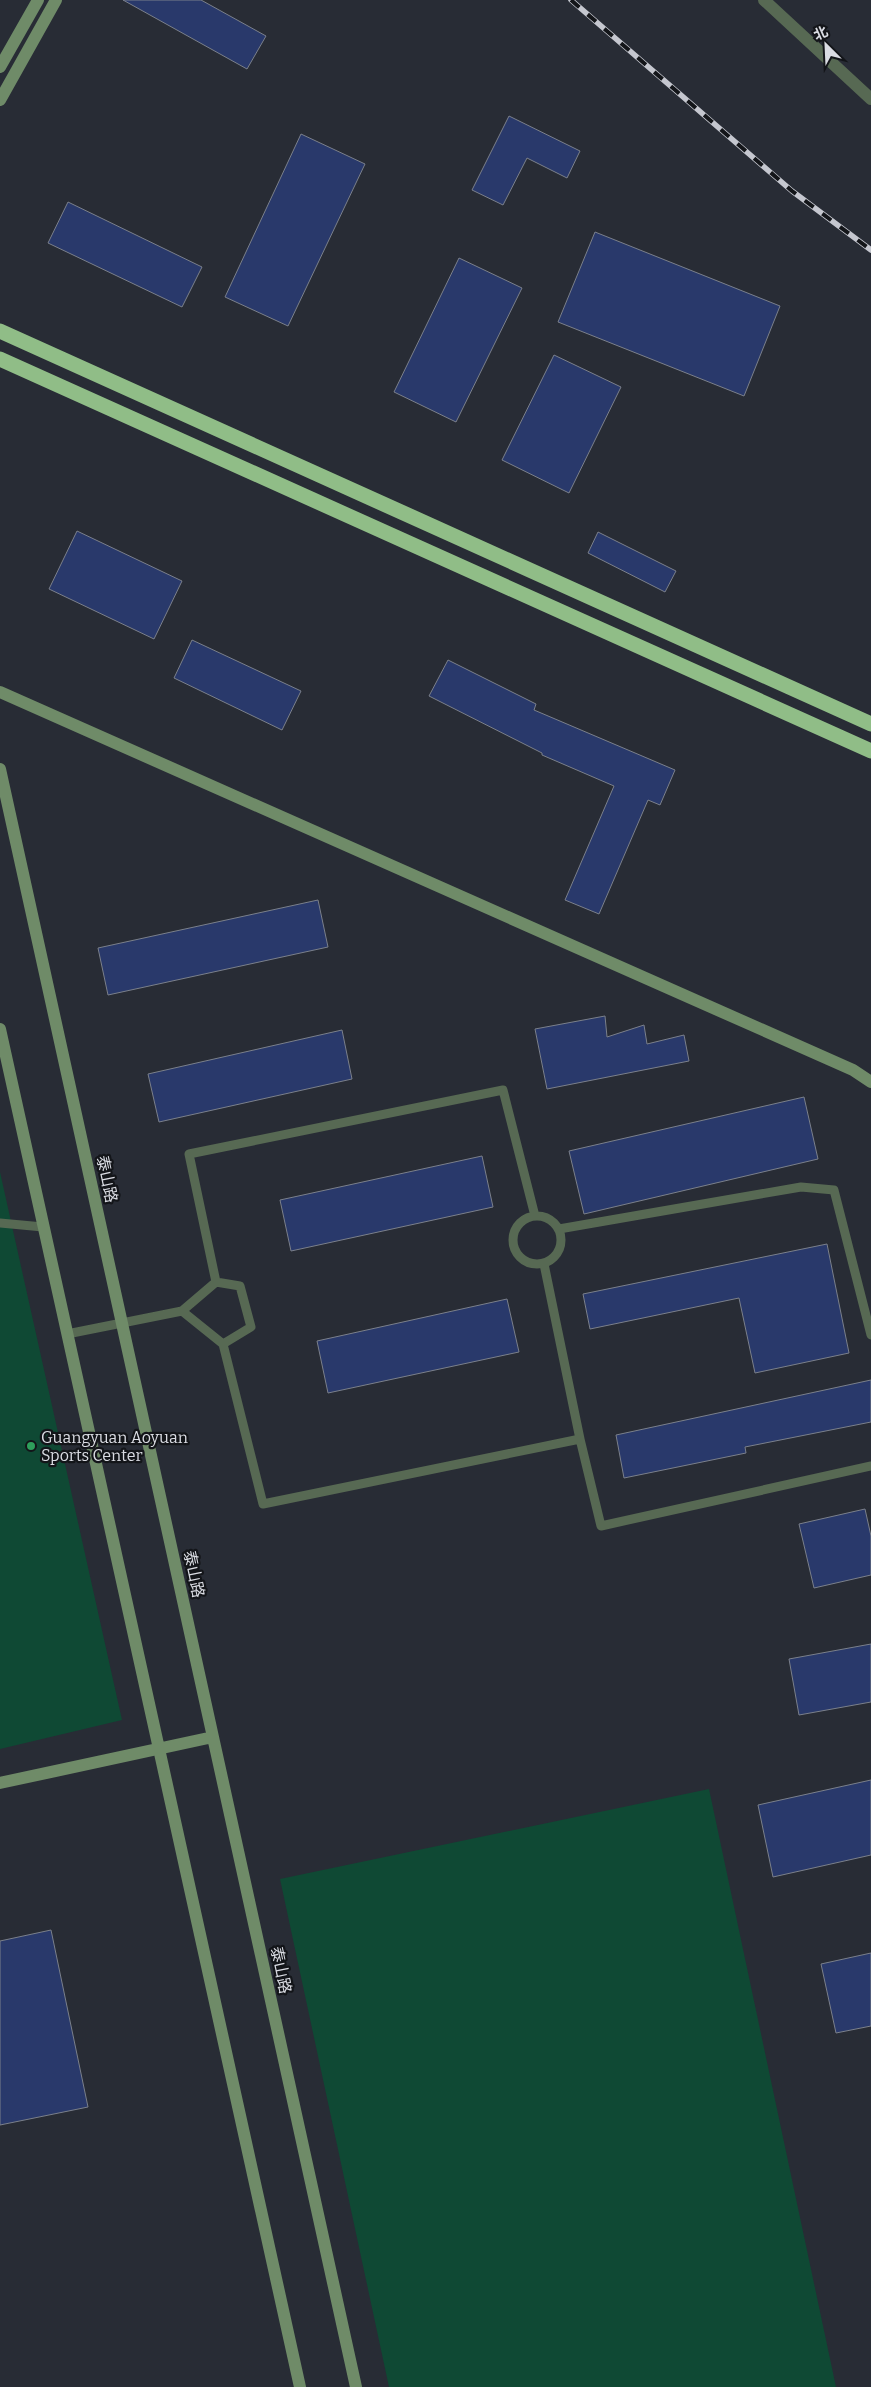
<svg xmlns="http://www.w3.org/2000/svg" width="871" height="2387" font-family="Bitter,'Noto Sans SC',serif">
<rect width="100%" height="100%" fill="#282c35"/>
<path fill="#0f4934" d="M0,1172L122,1720L0,1749Z
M709,1789L836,2387H389L280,1879Z"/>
<path fill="#29396b" stroke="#7b808b" d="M123,0H201L266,36L247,69Z
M509,116L580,151L567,178L527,158L503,205L472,190Z
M301,134L365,164L288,326L225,297Z
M68,202L202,267L182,307L48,243Z
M595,232L780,306L744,396L558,322Z
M459,258L522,288L456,422L394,392Z
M554,355L621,387L569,493L502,460Z
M77,531L182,581L154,639L49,589Z
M598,532L676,571L665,592L588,553Z
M192,640L301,691L282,730L174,678Z
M448,660L536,704L534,710L675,770L660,805L648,800L599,914L565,900L614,786L542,755V753L429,696Z
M318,900L328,947L108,995L98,948Z
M605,1016L607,1037L644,1025L647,1044L684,1035L689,1061L547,1089L535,1029Z
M342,1030L352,1079L159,1122L148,1074Z
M804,1097L818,1159L584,1214L569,1151Z
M482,1156L493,1207L291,1251L280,1200Z
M827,1244L849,1353L755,1373L739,1298L590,1329L583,1294Z
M507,1299L519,1352L328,1393L317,1341Z
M871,1380V1422L745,1447L746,1453L624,1478L616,1435Z
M865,1509L871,1536V1575L814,1588L799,1524Z
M871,1644V1702L799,1715L789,1659Z
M871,1780V1855L773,1877L758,1805Z
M51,1930L88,2107L0,2125V1941Z
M871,1953V2026L836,2033L821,1964Z"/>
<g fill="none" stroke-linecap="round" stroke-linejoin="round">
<path stroke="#576953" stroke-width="9" d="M535,1216L503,1090L189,1154L216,1282L240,1286L251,1327L223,1344L263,1504L580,1439L544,1264
M513 1240a24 24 0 1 1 48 0a24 24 0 1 1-48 0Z
M0,1223L43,1227
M559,1229L801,1187L834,1190L871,1335
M216,1282L182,1311L223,1344
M67,1334L182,1311
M580,1439L601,1526L871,1466"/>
<path stroke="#576953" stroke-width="12" d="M764,0L871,99"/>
<path stroke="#6f8b68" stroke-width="12" d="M0,67L38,0
M0,100L56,0
M0,692L853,1070L871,1082
M0,769L356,2387
M0,1029L300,2387
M0,1783L213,1737"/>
<path stroke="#90bd87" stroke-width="15" d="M0,331L871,724
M0,359L871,751"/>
<defs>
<path id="rail" d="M571,0L792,191L871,250"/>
</defs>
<use href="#rail" stroke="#c5c7cf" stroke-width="5.5"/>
<use href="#rail" stroke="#131519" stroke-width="4" stroke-dasharray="11" stroke-linecap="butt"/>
</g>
<circle fill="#2e9e5b" stroke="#131519" stroke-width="2" cx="31" cy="1446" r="5"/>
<g text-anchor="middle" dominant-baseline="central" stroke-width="4.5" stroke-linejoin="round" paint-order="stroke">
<g font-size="16" fill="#dadce3" stroke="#131519">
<text transform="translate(107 1179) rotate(78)">泰山路</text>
<text transform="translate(194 1574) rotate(78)">泰山路</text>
<text transform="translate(281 1970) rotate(78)">泰山路</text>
</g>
<g font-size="16" fill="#dadce3" stroke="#131519" text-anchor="start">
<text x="41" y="1437">Guangyuan Aoyuan<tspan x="41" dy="18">Sports Center</tspan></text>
</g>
</g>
<g transform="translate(826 45) rotate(336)" stroke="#131519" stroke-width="4" paint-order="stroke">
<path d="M0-4L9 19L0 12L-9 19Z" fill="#dadce3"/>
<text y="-8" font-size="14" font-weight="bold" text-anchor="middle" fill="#dadce3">北</text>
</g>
</svg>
